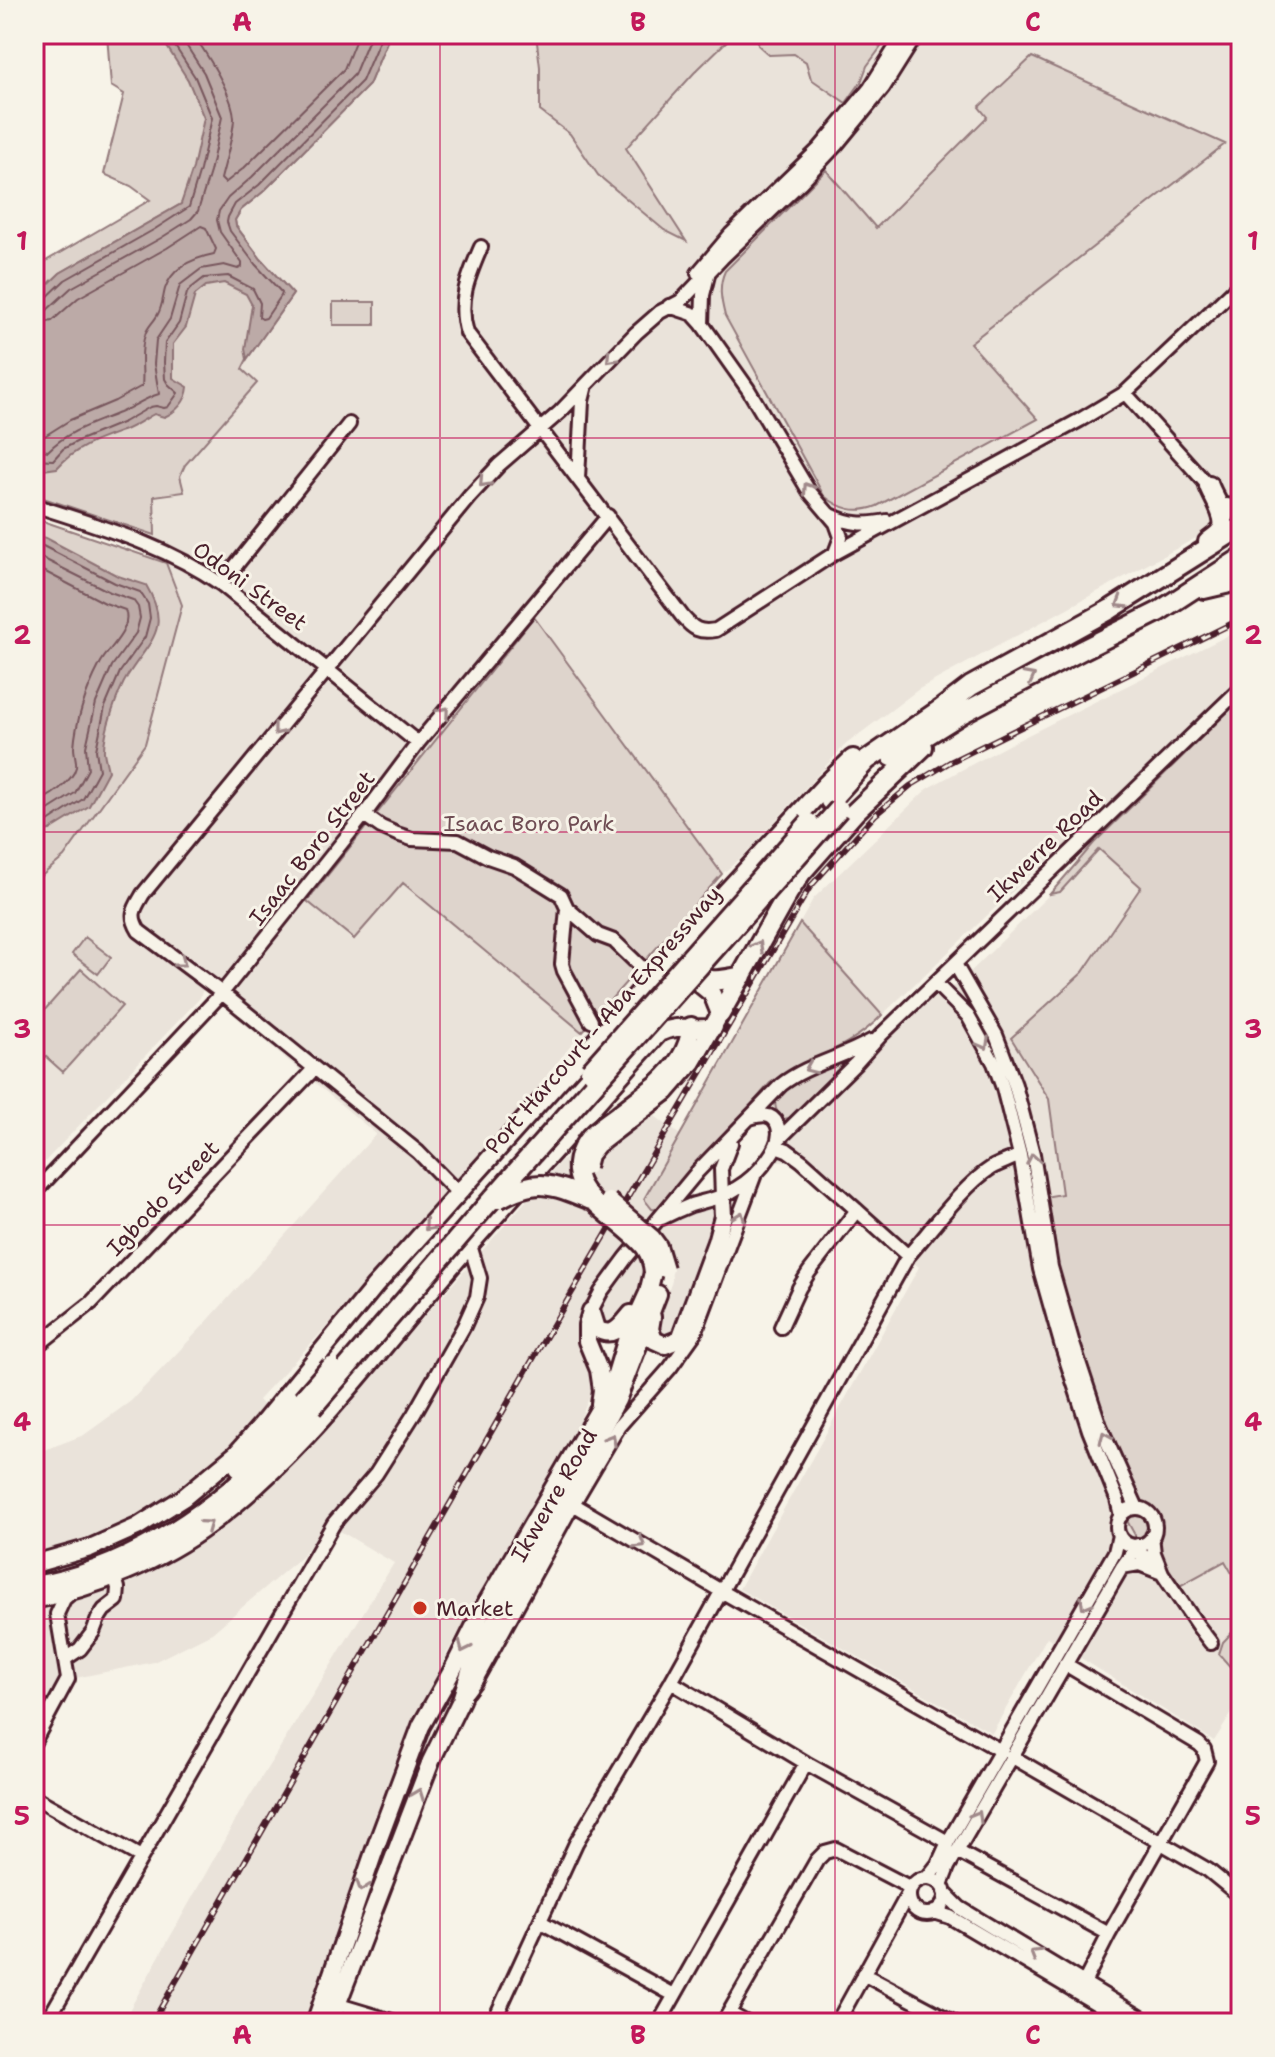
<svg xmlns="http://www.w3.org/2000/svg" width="1275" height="2057" font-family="'Shantell Sans',sans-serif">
<rect width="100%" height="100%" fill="#f7f3e8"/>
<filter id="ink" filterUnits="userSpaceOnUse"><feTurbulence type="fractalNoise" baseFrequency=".0125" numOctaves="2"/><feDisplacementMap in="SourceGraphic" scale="16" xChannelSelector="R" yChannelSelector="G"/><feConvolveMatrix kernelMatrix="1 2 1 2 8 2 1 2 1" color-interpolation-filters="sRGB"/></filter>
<g filter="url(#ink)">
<path fill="#eae3da" d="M390,34H536L540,67V111L570,134L598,175L664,230L684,240L626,148L694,73L734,34H1241V504L1231,502L1212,519L1216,527L919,689L845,745L743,856L722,874L582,1032L450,1195L258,1400L305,1452L561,1161L651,1113L680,1135L645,1199L660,1210L590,1297L579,1326L593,1367L594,1387L577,1426L447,1653L401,1763L308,2023H122L239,1814L394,1563L340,1531L329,1522L300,1558L212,1633L154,1662L61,1681L34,1728V1454L84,1435L131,1401L203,1326L376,1134L203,989L200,998L34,1173V882L45,872L182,605L155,535L154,496L180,476L185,465L257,383L242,369L247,359L293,294L261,259L236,226L235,220L241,210L264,191L369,85Z
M1241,629V676L1065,846L1031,874L882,1015L800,923L813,899L928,788L1008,745Z
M1099,848L1141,886L1083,972L1012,1038L1049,1099L1062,1194L1027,1200L1241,1589V1623L1223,1642L1232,1669L1241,1672V1699L1214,1741L1047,1637L992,1733L739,1589L919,1267L791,1162H776L799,1124L927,1001L959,983L1050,894L1060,892Z
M716,1203L717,1219L678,1333L660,1339L657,1323L672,1281L671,1258L668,1256L646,1279L617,1323L604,1327L598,1315L608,1295L635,1254L662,1223L678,1215Z"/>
<path fill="#ded4cc" stroke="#947a7c" stroke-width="2" d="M107,34H189L235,84L181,204L60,273L34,298V268L150,200L131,186L104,174L124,94L111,86Z
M390,34L369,85L264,191L241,210L235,220L236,226L261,259L293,294L247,359L242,369L257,383L185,465L180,476L184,492L154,496L155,535L34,495V334Z
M536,34H734L694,73L626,148L686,241L664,230L598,175L570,134L540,111V67Z
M759,34H863L881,47L867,66L861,82L846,103L811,79L806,62L794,54L769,55L758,45Z
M1032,57L1225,144L970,343L1038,419L877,506C856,514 841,509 824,496L725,316C721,300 718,286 725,271L826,170L876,228L987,117L979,107Z
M333,302H375V325H333Z
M34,518L166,563L182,605L145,744L64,857L34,882Z
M534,617L722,874L582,1032L403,883L354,939L307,901Z
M1241,699V1589L1225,1561L1176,1588L1136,1537L1120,1508L1081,1407L1027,1200L1062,1194L1049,1099L1011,1038L1083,972L1141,887L1099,849L1060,892L1050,894L1094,843Z
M800,923L882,1015C850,1049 809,1058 770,1083L660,1210L652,1209L644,1199Z
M85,937L111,957L98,974L72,954Z
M81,969L122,1006L63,1072L34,1046V1022Z
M849,1059L848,1063L793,1117L784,1119C749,1091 829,1065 849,1059Z
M1241,1623V1672L1232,1669L1219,1654L1223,1642Z"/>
<path fill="#bcaaa7" stroke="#8e7275" stroke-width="2" d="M159,34H390L369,85L264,191L241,210L235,220L236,226L261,259L293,294L247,359L245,349L252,305L246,294L224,283L206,286L195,295L186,327L173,344V378L188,387C187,401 176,412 164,417L154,414C145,419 135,426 125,430C100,439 75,447 57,468L43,470L34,466V298L60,273L181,204L193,168L204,118L188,80Z
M34,535L46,538L118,576L146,585C172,629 150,640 128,675C118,691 103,733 104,752C105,759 107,765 108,771L89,806L50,830L34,832Z"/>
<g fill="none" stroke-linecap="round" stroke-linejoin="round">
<path stroke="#78575d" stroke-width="2" d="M193,34C206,53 233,95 234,118C234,133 225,163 221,179L225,183L244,168L344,69L358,34
M34,303L42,302L65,280L155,229L189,207L200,170L212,118L195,77L167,34
M34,313L46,311L71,288L161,238L191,219L198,211L210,172L222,117L204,73L179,34
M34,325L52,321L78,298L167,248L201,226L206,228L216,249L214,254C194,258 172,267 165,289C163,297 162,307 158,314C154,322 147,327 145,335C139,352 144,370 142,386L115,401L70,420L43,437H34
M34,449L48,451C67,431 94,423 119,413C133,407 145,398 159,394L154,364L156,340L170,319L180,285L201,269L224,265L238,269L242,267V263L220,232L217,220L219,211L228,198L252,177L354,75L371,34
M34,459L53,460L63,449L80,440L124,422L150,407L156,406L164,408L168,407L178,393L168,384L165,379L164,362L165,343L179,323L187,293L190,289L204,278L228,276L253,289L260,303L259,317L262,319L266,318L281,296L282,293L255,264L230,231L227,222L228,217L235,204L259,185L362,81L382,34
M34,544L43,546L115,583L140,592L148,604L150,618L145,637L120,672L105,707L96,750L99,770L83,799L48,822L34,824
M34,554L110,592L133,600L138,607L140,618L136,633L112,666L96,703L86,747L88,769L75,793L45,812L34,814
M34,566L105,603L125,610C133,630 108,648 100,664C87,689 76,720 74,748C74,754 77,761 76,767C73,781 48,800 34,802"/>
<defs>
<path id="minor" d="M481,247C469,275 457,301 467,333L682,616C693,629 699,633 716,630L835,553L1080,420L1125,393L1241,283
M698,273L731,234L819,149L870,88L904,34
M669,306L693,314L702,324L748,389L809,491L836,523L841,537L835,553
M702,324L703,295L708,275
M1125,393L1214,492
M578,478L582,401L586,385
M34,505C100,527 163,544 221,584L418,743
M831,515C851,525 865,525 887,521
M221,584L349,424
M364,815L381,827L397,834L412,839L458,841L488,857L514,866L561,895L567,908L598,935L614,941L641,967L654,976
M567,908L562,964L564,971L591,1021
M955,964L996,1035L1015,1085L1033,1154L1051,1267L1073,1344L1100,1426L1137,1508
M935,983L968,1016L994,1063L1003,1088L1020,1155L1040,1269L1062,1347L1089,1430L1117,1499L1121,1516
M779,1139L856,1063L881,1035L1241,688
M776,1146L787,1150L802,1161L908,1256
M34,1193L222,993L364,815L418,743L608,516
M459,1194L418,1152L222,993L139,931C129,915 134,909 143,894L470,496L499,465L560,412L636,333L660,312L681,301L722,258L800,183L837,144L883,88L917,34
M722,1197L721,1169L731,1143
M662,1218C672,1213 681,1209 691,1205C707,1200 723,1198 737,1188C754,1178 787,1145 777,1124C772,1112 760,1115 750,1118
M591,1311L601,1292L626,1258L698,1171L781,1085C808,1064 842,1058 871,1041
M781,1327L799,1288L809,1272L857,1210
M34,1346L43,1341L91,1303L314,1069
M573,1504L721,1591L1001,1751
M1117 1527a19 19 0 1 1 38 0a19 19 0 1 1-38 0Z
M1135,1548L1162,1573L1198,1626L1211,1643
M1122,1567L1139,1564L1162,1573L1154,1553L1152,1536
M65,1659L80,1649L93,1632L98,1619L104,1610L117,1600L118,1588L114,1575
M1065,1664L1199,1744L1204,1749L1207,1761L1109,1934L1084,1983
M671,1682L806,1763L948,1842
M467,1692L476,1680L573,1504L619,1426L670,1368L695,1333L755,1174
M34,1742L68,1679L57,1614L64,1599L72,1592
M1011,1756L1208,1870L1241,1897
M34,1797L141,1857
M957,1851L1109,1934
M927,1878L938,1864L948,1842L1115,1552L1119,1535
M909 1896a18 18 0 1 1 36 0a18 18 0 1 1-36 0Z
M941,1885L948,1867L1122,1567L1138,1545
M944,1892L960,1908L1150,2023
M934,1912L950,1917L1129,2023
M541,1922L674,1995
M863,1974L955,2023
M329,2002L399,2023
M729,2013L747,2023
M46,2023L334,1523L376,1474L414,1414L464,1326L477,1297L480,1278L470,1245
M493,2023L576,1843L671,1682L908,1256C930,1231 964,1185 991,1168C1000,1163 1010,1160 1020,1155
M659,2023L806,1763
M723,2023L817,1860L825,1852L836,1849L911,1888
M837,2023L909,1892"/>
<path id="major" d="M658,1083C676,1066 688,1051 691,1026
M591,1311L587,1325V1341L599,1370L602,1390L600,1404
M592,1313L597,1329C613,1339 621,1326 631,1314
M652,1317L650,1329L654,1340L665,1345L680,1339L716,1242L723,1216L722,1197
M34,1564L90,1548L137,1527L183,1498L236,1454L263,1423L375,1286L649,981L667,959L674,963L712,994L720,1014L692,1062L666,1092
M34,1600C94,1588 161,1561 210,1524C298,1459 367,1365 438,1282C475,1237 515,1194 554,1151C589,1112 623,1072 659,1033C680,1023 693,1031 714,1027
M315,2023L375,1849L421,1726L452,1671L483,1609L612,1387L626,1341L648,1293L653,1272
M330,2023L431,1761L461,1700L471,1668L497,1617L574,1481L617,1400L658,1294"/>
<path id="highway" d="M1227,508L1241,511
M1208,542C1213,538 1221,533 1223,527C1226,515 1213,497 1209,486
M1204,589L1234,582L1241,583
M892,757L961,714L1082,650L1158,612L1241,558
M830,801L867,760L941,709L971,686L1111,609L1241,527
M667,959L679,944L826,785L853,759
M686,961C702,985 717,982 742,976
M720,1014L788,893L801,873L855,812L923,747
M239,1467L303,1399
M34,1586C121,1572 204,1519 266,1457C282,1442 297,1425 312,1408"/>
</defs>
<use href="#minor" stroke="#4a1f2b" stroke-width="18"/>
<use href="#major" stroke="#4a1f2b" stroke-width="22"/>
<use href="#highway" stroke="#4a1f2b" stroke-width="24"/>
<use href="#minor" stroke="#f7f3e8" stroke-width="12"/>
<use href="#major" stroke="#f7f3e8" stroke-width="16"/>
<use href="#highway" stroke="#f7f3e8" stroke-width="18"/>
<defs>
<path id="rail" d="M152,2023L537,1352L810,887L875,815L910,786L950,762L1241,619"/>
</defs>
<use href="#rail" stroke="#4a1f2b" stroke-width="6"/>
<use href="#rail" stroke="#f7f3e8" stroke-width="3" stroke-dasharray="9" stroke-linecap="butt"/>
<defs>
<path id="major-bridge" d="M586,1167L589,1155L597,1145L666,1092
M609,1201L652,1238L658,1246L665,1269
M653,1272C652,1263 650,1255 645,1248C621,1217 552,1191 586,1141C593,1130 608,1122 619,1113C632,1103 645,1093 658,1083"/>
<path id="highway-bridge" d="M590,1071L809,823
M498,1199C537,1177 552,1184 591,1200
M303,1399L331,1367
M312,1408L485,1207L839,809"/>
</defs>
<use href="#major-bridge" stroke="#4a1f2b" stroke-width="22" stroke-linecap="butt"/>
<use href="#highway-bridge" stroke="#4a1f2b" stroke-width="24" stroke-linecap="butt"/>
<use href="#major-bridge" stroke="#f7f3e8" stroke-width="16"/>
<use href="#highway-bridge" stroke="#f7f3e8" stroke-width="18"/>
</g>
<defs><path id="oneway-chevron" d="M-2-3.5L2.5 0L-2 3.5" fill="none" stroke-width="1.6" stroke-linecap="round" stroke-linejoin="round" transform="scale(2)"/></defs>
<g stroke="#a0898a">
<use href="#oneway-chevron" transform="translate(611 358) rotate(134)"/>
<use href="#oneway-chevron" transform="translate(484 482) rotate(133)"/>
<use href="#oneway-chevron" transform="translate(808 488) rotate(-124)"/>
<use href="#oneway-chevron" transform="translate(1121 603) rotate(148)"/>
<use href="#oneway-chevron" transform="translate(1030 677) rotate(-28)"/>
<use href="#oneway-chevron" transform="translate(444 712) rotate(-50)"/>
<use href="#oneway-chevron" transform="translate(278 730) rotate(129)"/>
<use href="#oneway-chevron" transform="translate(758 946) rotate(-61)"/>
<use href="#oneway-chevron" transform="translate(181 962) rotate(37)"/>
<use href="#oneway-chevron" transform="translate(984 1044) rotate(61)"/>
<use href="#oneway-chevron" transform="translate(810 1068) rotate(156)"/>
<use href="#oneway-chevron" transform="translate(1033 1159) rotate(-100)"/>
<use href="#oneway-chevron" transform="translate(740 1217) rotate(-69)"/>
<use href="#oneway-chevron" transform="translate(429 1226) rotate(132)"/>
<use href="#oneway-chevron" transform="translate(1105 1437) rotate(-113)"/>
<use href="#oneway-chevron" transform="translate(611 1439) rotate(-60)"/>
<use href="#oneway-chevron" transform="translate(207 1525) rotate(-36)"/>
<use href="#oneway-chevron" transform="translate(640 1543) rotate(31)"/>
<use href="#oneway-chevron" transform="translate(1085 1604) rotate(120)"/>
<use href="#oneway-chevron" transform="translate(464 1647) rotate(116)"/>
<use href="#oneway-chevron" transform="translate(418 1794) rotate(-69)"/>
<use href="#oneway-chevron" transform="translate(977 1816) rotate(-60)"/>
<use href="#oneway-chevron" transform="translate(362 1886) rotate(109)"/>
<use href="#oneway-chevron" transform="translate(1035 1954) rotate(-149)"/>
</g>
</g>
<path fill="none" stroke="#c2185b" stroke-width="2" stroke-opacity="0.55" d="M440,34V2023M835,34V2023M34,438H1241M34,832H1241M34,1225H1241M34,1619H1241"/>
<circle fill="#c8321e" stroke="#f7f3e8" stroke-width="3" cx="420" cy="1608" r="8"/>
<g text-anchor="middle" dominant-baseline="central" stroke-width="6" stroke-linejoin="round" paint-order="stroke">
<g font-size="22" fill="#4a1f2b" stroke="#f7f3e8">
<text transform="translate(250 586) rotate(36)">Odoni Street</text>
<text transform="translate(1045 846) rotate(-44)">Ikwerre Road</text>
<text transform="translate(312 848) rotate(-52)">Isaac Boro Street</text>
<text transform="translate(603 1020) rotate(-49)">Port Harcourt - Aba Expressway</text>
<text transform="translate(163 1198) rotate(-46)">Igbodo Street</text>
<text transform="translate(554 1495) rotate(-60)">Ikwerre Road</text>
</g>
<g font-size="22" fill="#6f4c53" stroke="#f7f3e8">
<text x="529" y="823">Isaac Boro Park</text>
</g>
<g font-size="22" fill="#4a1f2b" stroke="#f7f3e8" text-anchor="start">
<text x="436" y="1608">Market</text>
</g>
</g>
<rect width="1275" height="2057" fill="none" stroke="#f7f3e8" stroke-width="88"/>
<rect x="44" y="44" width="1187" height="1969" fill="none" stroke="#c2185b" stroke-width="3"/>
<g font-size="26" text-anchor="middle" font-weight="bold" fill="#c2185b">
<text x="242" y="31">A</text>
<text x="638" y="31">B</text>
<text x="1033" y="31">C</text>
<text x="22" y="250">1</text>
<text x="1253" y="250">1</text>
<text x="22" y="644">2</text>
<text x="1253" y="644">2</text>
<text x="22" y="1038">3</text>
<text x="1253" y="1038">3</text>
<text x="22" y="1431">4</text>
<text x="1253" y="1431">4</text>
<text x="22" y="1825">5</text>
<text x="1253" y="1825">5</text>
<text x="242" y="2044">A</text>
<text x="638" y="2044">B</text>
<text x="1033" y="2044">C</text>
</g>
</svg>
